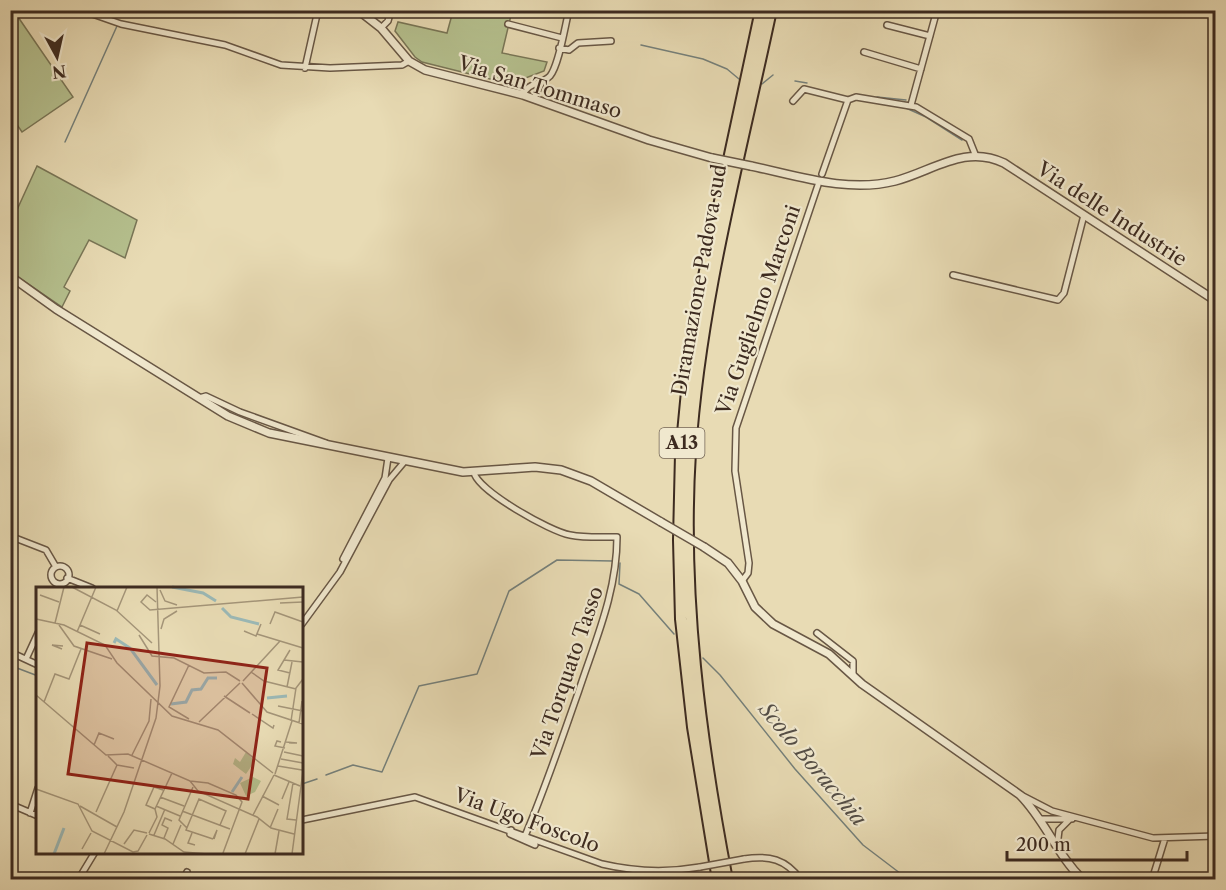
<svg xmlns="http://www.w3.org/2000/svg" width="1226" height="890" font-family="'Libre Caslon Text',serif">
<rect width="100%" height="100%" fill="#e8dbb4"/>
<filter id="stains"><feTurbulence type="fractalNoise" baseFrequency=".00333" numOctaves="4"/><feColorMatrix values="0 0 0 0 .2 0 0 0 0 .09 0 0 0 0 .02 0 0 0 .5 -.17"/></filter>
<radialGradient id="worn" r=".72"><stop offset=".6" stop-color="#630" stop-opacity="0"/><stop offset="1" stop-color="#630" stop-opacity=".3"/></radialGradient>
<path fill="#b5c08e" stroke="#797657" stroke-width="1.5" d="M480,10L512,11L502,53L547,62L544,71L510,84L422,62L415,57L395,31L398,22L447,33L453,11Z
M16,14L73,97L22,132L11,116V18Z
M37,166L137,220L125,258L89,240L64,287L70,291L62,307L11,272V223Z"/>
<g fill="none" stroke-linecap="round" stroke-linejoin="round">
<path stroke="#75807b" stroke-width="1.5" d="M641,45L703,59L727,69L739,79
M795,81L807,83
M762,84L773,75
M877,97L906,100
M906,108L926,117L962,140
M65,142L117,26
M620,563L619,584L639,594L674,634
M703,658L720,675L795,769L863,845L909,880
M10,669L17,668L38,676
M326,775L353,765L382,772L419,686L477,674L509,591L557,560L613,561
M302,784L317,779"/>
<defs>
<path id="minor" d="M81,10L121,24L225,45L281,65L330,68L402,65L409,61
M508,24L562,38
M887,25L930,36
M381,28L388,21L391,10
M559,48L569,50L578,43L611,41
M864,52L921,69
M305,68L318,10
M523,95C528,82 541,85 550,76C559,65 565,26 569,10
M534,98L542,82
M793,101L804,89L848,100L856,97L916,107L969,139L975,154
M911,105L937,10
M822,174L848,100
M953,275L1058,300L1064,293L1084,215
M199,398L206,396L240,412L326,443
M474,472C476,490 551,532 570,535C585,538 601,537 617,537C617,593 595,641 578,693C561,741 545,789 525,836
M10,536L46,550L56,567
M343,559L385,478L388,458
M51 575a9 9 0 1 1 18 0a9 9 0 1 1-18 0Z
M67,578L92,588
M742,581L748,573L749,563L735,471L736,428L818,185
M302,624L340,572L389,480L405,461
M817,633L853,661V676
M10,652L38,665
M26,659L38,633
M1021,795L1052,811L1153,838L1216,836
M10,804L38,816
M30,813L38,788
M1040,819H1072
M302,820L415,797L602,864C636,872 666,873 700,867
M511,830L510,834L535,845
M1057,847L1059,830L1069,820
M744,859C769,855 786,859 801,880
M78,880L95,852
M184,880L187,872
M1152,880L1165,838"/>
<path id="tertiary" d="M358,10L381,28L409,61L425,70L523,95L649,140L712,158
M751,166C798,176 848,193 895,181C933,171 965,144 1004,163L1216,301
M10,276L56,309L199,398L228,416L269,433L463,472L535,467L561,470L591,481L661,522
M704,547L728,563L742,581L755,607L773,624L829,654L862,684L1020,795C1045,820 1057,855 1083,880"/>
<path id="motorway" d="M718,880L693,727L681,619L679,540L681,454L690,360L704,276L761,10
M727,880C700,739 681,595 690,452C700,302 740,156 771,10"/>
</defs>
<use href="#minor" stroke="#685745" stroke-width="8"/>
<use href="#tertiary" stroke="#685745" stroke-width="10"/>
<use href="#motorway" stroke="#3d2b20" stroke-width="14"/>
<use href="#minor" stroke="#f0e8ce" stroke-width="5"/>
<use href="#tertiary" stroke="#f0e8ce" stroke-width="7"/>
<use href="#motorway" stroke="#e8dbb4" stroke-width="10"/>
<defs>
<path id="minor-bridge" d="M700,867L744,859"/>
<path id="tertiary-bridge" d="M712,158L751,166
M661,522L704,547"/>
</defs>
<use href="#minor-bridge" stroke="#685745" stroke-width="8" stroke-linecap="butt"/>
<use href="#tertiary-bridge" stroke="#685745" stroke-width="10" stroke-linecap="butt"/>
<use href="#minor-bridge" stroke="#f0e8ce" stroke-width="5"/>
<use href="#tertiary-bridge" stroke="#f0e8ce" stroke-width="7"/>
</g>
<g text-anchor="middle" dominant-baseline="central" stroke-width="4.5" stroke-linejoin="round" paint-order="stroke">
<rect fill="#f0e8ce" stroke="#736454" stroke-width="1.5" x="659.5" y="428" width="45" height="30" rx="4.5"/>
<g font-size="18" font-weight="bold" fill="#3d2b20">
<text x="682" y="443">A13</text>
</g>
<g font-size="20" fill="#3d2b20" stroke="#f0e8ce">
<text transform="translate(540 87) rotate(17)">Via San Tommaso</text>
<text transform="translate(1112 214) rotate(33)">Via delle Industrie</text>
<text transform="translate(699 280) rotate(-80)">Diramazione Padova sud</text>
<text transform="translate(758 310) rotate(-71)">Via Guglielmo Marconi</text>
<text transform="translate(567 673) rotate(-71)">Via Torquato Tasso</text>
<text transform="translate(527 820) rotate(20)">Via Ugo Foscolo</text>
</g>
<g font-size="21" font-style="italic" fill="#544e46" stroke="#f0e8ce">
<text transform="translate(813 764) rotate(50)">Scolo Boracchia</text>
</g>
</g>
<g transform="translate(36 587)">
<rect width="267" height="267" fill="#e8dbb4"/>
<path d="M210,165L219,174L210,187L197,177L199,171L204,175ZM217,190L225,194L219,205L210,209L204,196Z" fill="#b5c08e"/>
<path fill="none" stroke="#9bb9b7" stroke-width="3" d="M136,0L167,6L180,14M186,21L195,30L223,37M78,56L80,52L94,61L121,98M231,111L251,109M135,117L150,115L156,103L165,102L172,91H181M196,205L206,190M18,267L28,241"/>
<path fill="none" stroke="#a49579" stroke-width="1.5" d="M36,0L80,23L116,56M124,3L129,14L141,18M4,8L23,15M120,15L111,8L105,15L114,23L267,10M244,16L267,15M81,24L91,0M0,32L28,38L69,58L81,76L136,129L182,143L237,186M19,36L28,0M234,37L239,25L267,35M23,38L38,59L76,72M44,38L64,47M125,42L128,32L141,24M208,44L220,49L225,37M41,45L60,0M221,47L267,61M103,48L116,69L138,71L168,86L190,85L204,94M26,62L16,58L27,59M254,63L242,83L254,86M248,73L267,75M153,78L133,120L153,132M215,85L228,94L260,102M207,94L244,54M206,96L231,125L267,137M251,100L256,75M0,108L70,168L92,167L154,194L172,196L200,208L206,215L187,266M188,109L214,126M8,115L19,87L33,92L45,62M242,119L267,124M216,127L237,141L238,138M255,134L260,101L267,92M163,135L204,96M263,136L266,114M245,155L241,154L239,159L249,161M250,155L261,156H253M58,158L63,146L78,152M248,165L267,169M96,168L113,134L115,112M72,169L81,178L98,181M245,172L267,176M242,179L266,183M239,187L256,134M238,188L264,199M154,194L162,204L221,230L235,241L258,247M257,196L251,232L260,233M0,202L42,217L56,244L97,265L102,264L111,248M226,209L243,218M124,210L148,219M246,212L253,195M44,219L81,240M120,219L144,229M119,222L110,218L118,200L127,203M146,224L194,242M60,225L81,178M217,228L238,188M151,241L143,233L157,200M234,241L242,222M113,246L121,230L119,222L136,186M156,246L152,256L159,258M113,247L129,252L148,265L171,267M118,248L129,222M128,251L132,241L126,238L129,231L136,234M177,252L150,243L163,212L190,224L184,238M177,252L181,243L178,252M88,257L98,243L111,246M137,257L145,238M46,262L55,246M68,267L88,225L120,131L124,99L121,0M209,267L223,232M239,267L243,244M256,267L267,184"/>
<path fill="#8f2418" fill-opacity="0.15" stroke="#8f2418" stroke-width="3" d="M51,56L231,81L212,212L32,187Z"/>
<rect width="267" height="267" fill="none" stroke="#3d2b20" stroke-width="3"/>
</g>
<rect width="1226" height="890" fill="none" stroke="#e8dbb4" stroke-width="36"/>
<rect x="12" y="12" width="1202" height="866" fill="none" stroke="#3d2b20" stroke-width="3"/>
<rect x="18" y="18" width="1190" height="854" fill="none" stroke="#3d2b20" stroke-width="1.5"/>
<g transform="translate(57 57) rotate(172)" stroke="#f0e8ce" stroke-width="4.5" paint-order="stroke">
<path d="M0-4.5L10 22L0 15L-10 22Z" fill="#3d2b20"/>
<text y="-9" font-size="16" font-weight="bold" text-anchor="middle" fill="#3d2b20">N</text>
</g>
<path d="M1007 851v9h180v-9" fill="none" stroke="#3d2b20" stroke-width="3"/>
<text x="1016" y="851" font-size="18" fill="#3d2b20" stroke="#f0e8ce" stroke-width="4.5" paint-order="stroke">200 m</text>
<rect width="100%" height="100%" filter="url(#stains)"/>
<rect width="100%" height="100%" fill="url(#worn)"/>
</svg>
